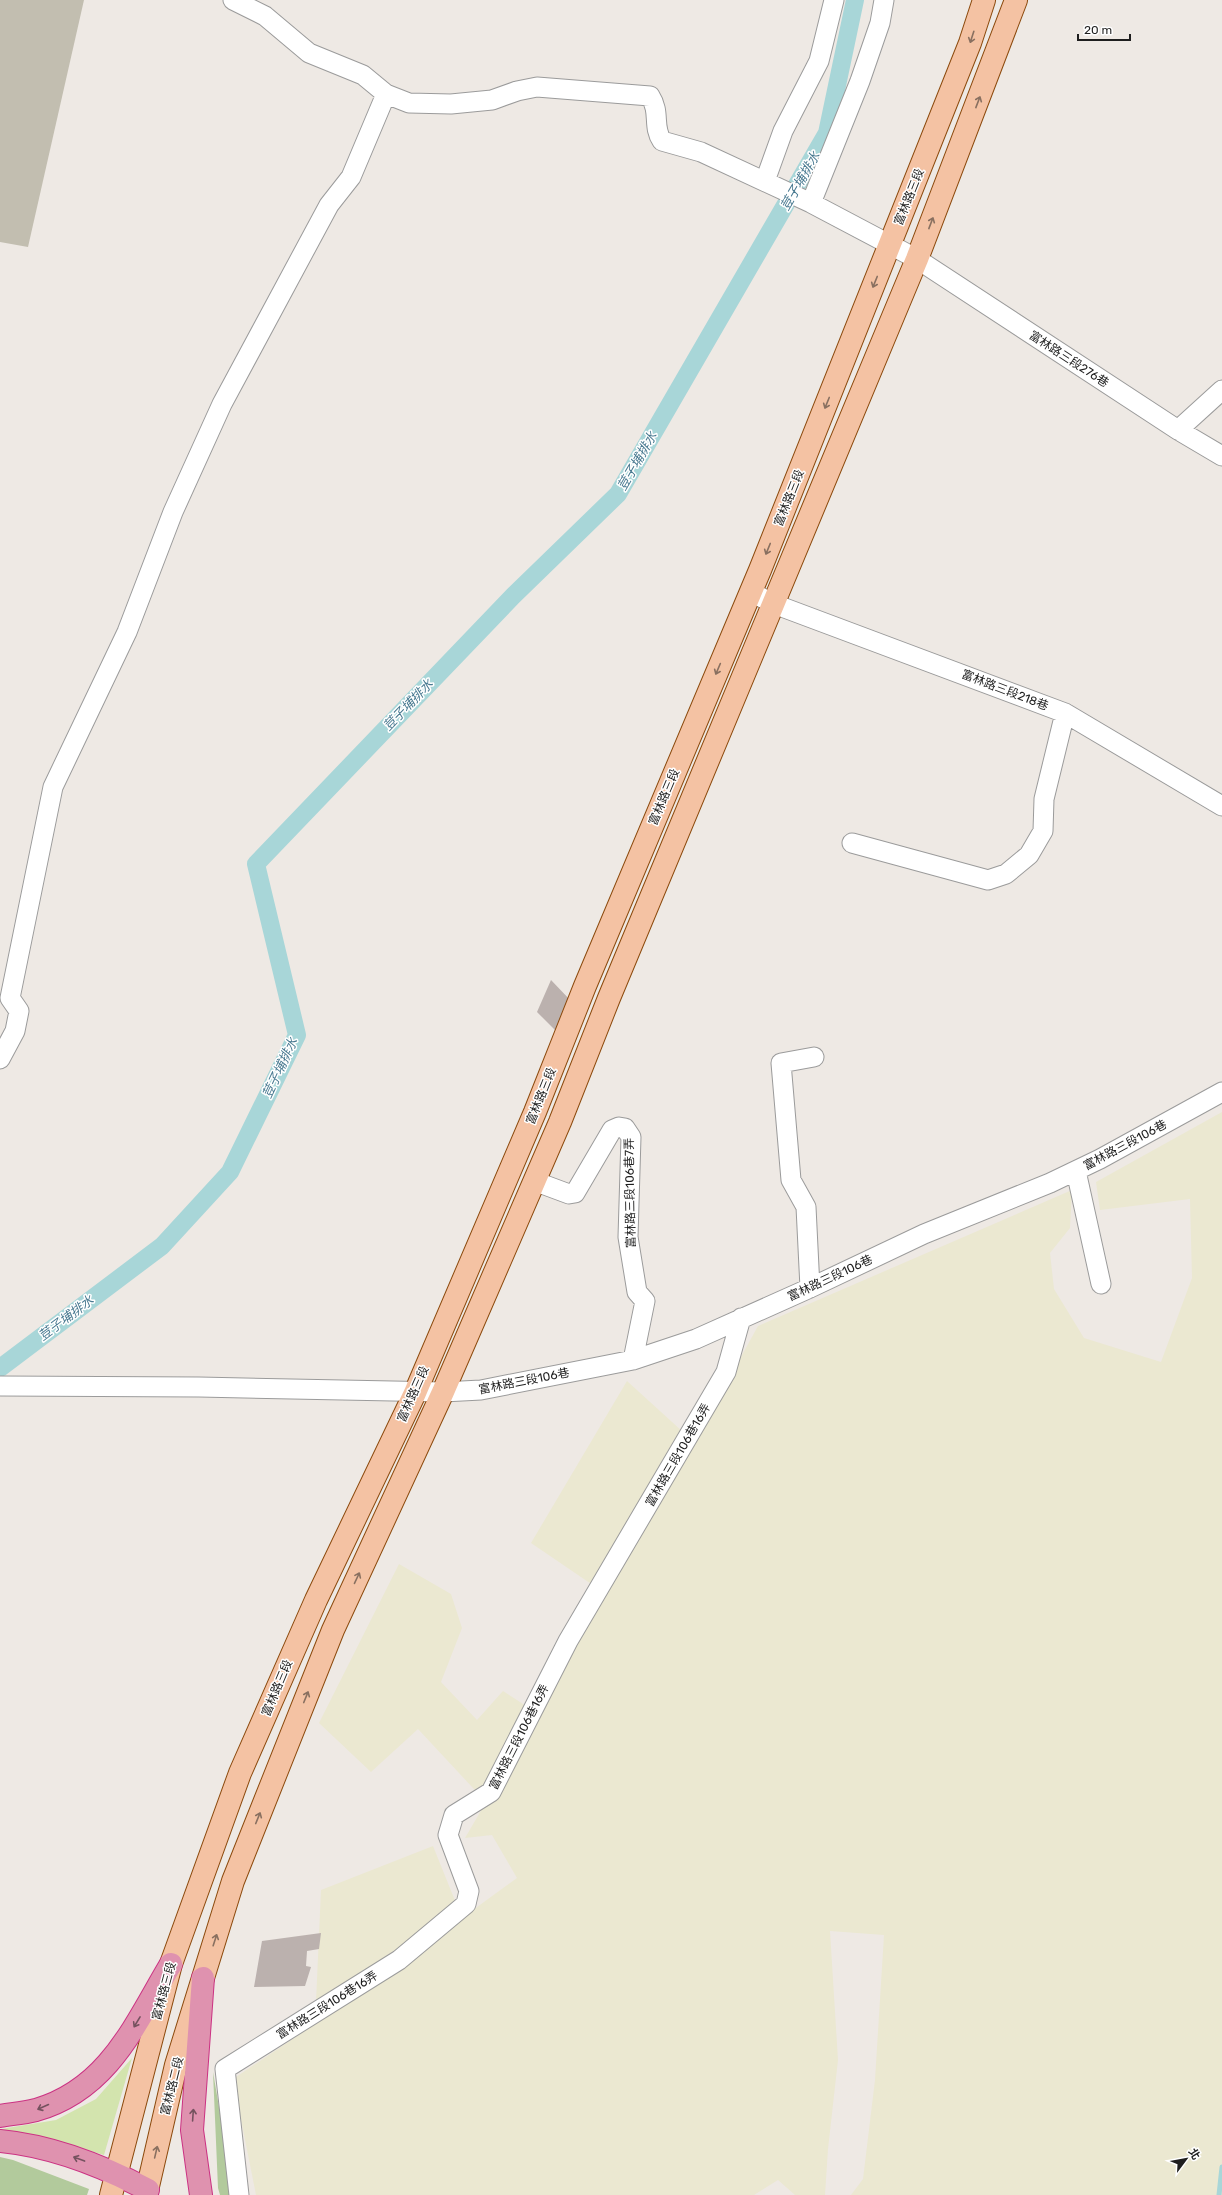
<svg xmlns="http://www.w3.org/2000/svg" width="1222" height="2195" font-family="Rubik,'Noto Sans TC',sans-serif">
<rect width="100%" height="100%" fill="#eee9e4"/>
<path fill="#c2beb0" d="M0,0H84L28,247L0,242Z"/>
<path fill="#ebe8d1" d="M1222,1112V2195H851L863,2179L875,2080L884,1935L830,1931L838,2060L828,2149L825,2195H795L778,2180L754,2195H256L233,2079L315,2024L321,1890L433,1846L462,1918L517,1878L492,1835L465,1838L486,1802L418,1729L371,1772L319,1723L399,1564L451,1594L462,1628L441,1682L477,1720L503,1691L537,1713L603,1592L531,1543L627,1381L694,1442L758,1326L1072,1190L1070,1228L1050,1253L1054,1289L1084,1338L1161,1362L1192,1278L1190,1199L1100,1210L1096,1182Z"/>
<path fill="#d3e4ae" d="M132,2058L104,2155L57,2141L1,2129L56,2120L96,2099Z"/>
<path fill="#b2ca9c" d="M213,2072L234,2195H220L218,2188Z
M0,2157L13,2160L89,2189L87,2195H0Z"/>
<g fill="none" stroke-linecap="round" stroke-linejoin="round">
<path stroke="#a8d6d8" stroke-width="5" d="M1219,2195L1222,2167"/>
<path stroke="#a8d6d8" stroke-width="18" d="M0,1368L162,1246L230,1172L297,1035L256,864L513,596L618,494L827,133L855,0"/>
</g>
<path fill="#bbb1ae" d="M551,980L572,1002L559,1034L537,1012Z
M321,1933L319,1949L307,1951L306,1966L311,1967L305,1986L254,1987L262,1941Z"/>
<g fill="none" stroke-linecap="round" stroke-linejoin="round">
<defs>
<path id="minor" d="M233,0L265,16L309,53L363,75L386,94L409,103L451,104L492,100L517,91L537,87L650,96C661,113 652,126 662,141L701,152L811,203L917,259L1178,430L1222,456
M765,181L783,131L819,61L834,0
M811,203L860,81L880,23L884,0
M1178,430L1222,390
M751,592L774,604L1065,713L1222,806
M852,843L988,880L1006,874L1029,855L1043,831L1044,799L1065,713
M0,1059L15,1031L19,1011L10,998L53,787L127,632L173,512L222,404L329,205L351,177L386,94
M1076,1171L1101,1284
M534,1181L569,1194L575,1193L612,1130L619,1127L625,1128L631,1137L628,1237L637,1292L645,1301L633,1360
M810,1288L806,1207L791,1180L781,1063L814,1057
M0,1386L199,1387L443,1392L481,1390L633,1360L696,1339L810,1288L924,1234L1050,1183L1100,1159L1222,1092
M239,2195L225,2069L399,1960L466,1904L469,1891L448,1835L454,1815L491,1792L568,1641L726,1372L741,1318"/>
<path id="major" d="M111,2195L171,1964L240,1773L316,1600L415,1393L535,1112L585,986L760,570L970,43L984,0
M146,2195L176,2065L233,1881L333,1630L443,1392L560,1122L609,998L917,259L1016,0"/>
<path id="highway" d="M0,2116C12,2114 24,2113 36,2110C109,2089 135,2024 171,1964
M0,2141C52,2146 101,2165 148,2190
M201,2195L192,2130L203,1978"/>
</defs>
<use href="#minor" stroke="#9b9b9b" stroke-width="21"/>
<use href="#major" stroke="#8b490c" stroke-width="24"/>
<use href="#highway" stroke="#cb3283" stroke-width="24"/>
<use href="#minor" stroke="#fff" stroke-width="19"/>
<use href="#major" stroke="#f4c2a3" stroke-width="22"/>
<use href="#highway" stroke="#df92af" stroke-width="22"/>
</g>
<defs><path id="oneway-shaft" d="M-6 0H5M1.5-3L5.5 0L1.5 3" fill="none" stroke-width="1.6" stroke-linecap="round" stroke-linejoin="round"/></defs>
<g stroke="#897060">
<use href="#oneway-shaft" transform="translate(972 37) rotate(108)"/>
<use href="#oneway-shaft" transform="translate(978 102) rotate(-69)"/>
<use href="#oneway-shaft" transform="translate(931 223) rotate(-69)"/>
<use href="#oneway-shaft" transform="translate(875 282) rotate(112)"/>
<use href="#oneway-shaft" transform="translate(827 403) rotate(112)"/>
<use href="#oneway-shaft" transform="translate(768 549) rotate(112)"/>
<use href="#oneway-shaft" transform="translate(718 669) rotate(113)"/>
<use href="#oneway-shaft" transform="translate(357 1578) rotate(-65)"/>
<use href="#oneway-shaft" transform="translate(306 1697) rotate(-68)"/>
<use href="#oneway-shaft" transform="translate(258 1818) rotate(-68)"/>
<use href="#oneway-shaft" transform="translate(215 1940) rotate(-72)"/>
<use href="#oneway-shaft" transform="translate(156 2152) rotate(-77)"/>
</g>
<g stroke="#75525f">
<use href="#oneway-shaft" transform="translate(137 2022) rotate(121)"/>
<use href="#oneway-shaft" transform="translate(43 2107) rotate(156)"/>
<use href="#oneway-shaft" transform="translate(193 2115) rotate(-86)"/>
<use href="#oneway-shaft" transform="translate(79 2159) rotate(-160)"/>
</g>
<g text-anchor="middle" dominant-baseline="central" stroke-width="3" stroke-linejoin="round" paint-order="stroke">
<g font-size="12" fill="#1e1e1e" stroke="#fff">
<text transform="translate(909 197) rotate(-68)">富林路三段</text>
<text transform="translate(1069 359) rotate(33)">富林路三段276巷</text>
<text transform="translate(789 498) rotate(-68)">富林路三段</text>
<text transform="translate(1005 690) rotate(21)">富林路三段218巷</text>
<text transform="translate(664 797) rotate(-67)">富林路三段</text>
<text transform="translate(541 1096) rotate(-68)">富林路三段</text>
<text transform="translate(1125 1145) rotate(-28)">富林路三段106巷</text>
<text transform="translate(630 1193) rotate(-91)">富林路三段106巷7弄</text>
<text transform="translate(830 1278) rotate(-25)">富林路三段106巷</text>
<text transform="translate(524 1381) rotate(-11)">富林路三段106巷</text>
<text transform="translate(413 1394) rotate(-66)">富林路三段</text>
<text transform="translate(678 1455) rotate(-60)">富林路三段106巷16弄</text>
<text transform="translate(277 1688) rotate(-67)">富林路三段</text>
<text transform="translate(519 1737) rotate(-63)">富林路三段106巷16弄</text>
<text transform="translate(164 1991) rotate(-75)">富林路三段</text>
<text transform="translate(327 2005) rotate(-32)">富林路三段106巷16弄</text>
<text transform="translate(172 2086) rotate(-76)">富林路二段</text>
</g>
<g font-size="13" font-style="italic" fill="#487990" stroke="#fff">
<text transform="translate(800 181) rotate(-60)">荳子埔排水</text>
<text transform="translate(637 461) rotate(-60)">荳子埔排水</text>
<text transform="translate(408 705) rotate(-46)">荳子埔排水</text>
<text transform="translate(280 1068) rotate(-65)">荳子埔排水</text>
<text transform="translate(66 1318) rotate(-37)">荳子埔排水</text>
</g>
</g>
<g transform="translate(1186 2159) rotate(58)" stroke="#ffffff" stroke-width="3" paint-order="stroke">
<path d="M0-3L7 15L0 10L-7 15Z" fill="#1e1e1e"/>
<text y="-6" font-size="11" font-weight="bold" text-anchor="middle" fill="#1e1e1e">北</text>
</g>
<path d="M1078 34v6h52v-6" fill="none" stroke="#1e1e1e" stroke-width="2"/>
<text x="1084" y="34" font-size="12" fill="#1e1e1e" stroke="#ffffff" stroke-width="3" paint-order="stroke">20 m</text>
</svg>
